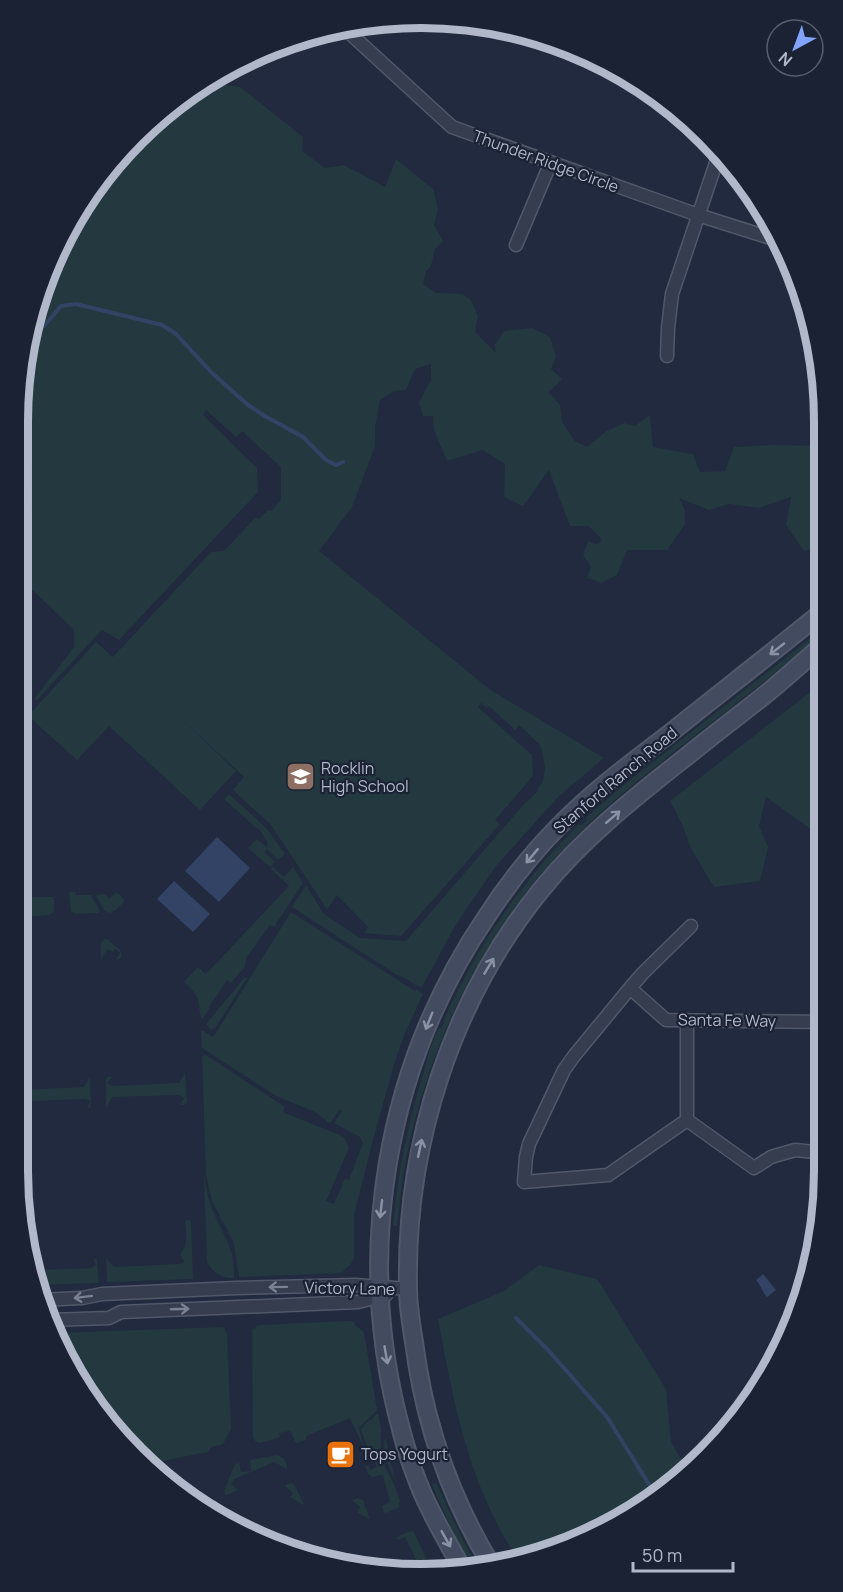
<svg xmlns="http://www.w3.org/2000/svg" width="843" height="1592" font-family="Manrope,sans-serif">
<rect width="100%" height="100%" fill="#212a3e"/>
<path fill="#23393f" d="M207,82L240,87L303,137L302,151L325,168L344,165L385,187L396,159L433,189L438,209L434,225L443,241L435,249L431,266L426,271L423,284L436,293L462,294L471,300L478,316L475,332L496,353L495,345L504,331L532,328L550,337L556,357L551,369L562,379L549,392L560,405L562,422L575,441L587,447L605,432L624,423L635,426L650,415L653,447L693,454L700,472L725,471L734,447L773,445L822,446V547L804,551L786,525L791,497L759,508L729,504L709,510L679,498L685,510V524L667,550H627L617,575L601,583L587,578L591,567L583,555L588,541L595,544L600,543L601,538L589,526H570L549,470L523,506L504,497L505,464L483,450L447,461L434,430L433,416H423L419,402L431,380V364L415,369L406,390L394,391L380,400L375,427V446L352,507L319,551L492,691L604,758L558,797L496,866L455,926L422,987C412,986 407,976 397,975L292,907L306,885L324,914L360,938L406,941L523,805L538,791L537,789L543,782L544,775L545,767L543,755L540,745L519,725L515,730L489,706L487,708L481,703L478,707L532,755L533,776L495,820L500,824L401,936L364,933L368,927L337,895L327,909L271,825L233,790L244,777L176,714L236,771L200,810L109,726L77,760L28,716L96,642L113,657L211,552L224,551L256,517L259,519L268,510L271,511L281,500V467L242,431L236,437L206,410L203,415L257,468L258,492L119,640L102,630L37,700L35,698L74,647V636L73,629L19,577V467H21L20,428L22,424H19V395L32,317L72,220L118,156L176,102Z
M822,629V635C775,673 728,710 680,747C646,775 611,801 580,832C491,919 432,1032 407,1154C402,1178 400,1202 397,1226H393C398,1173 407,1125 423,1075C426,1063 432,1040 438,1030C440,1028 442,1026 444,1023L443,1021C466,971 494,923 529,880C544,860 561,843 578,825H582L586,821L587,817L620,788Z
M823,682V835L815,832L766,797L759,826L768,847L760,881L714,887L691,849L682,824L670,801Z
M229,794L267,829L285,854L278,860L267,849L264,852L275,862L270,867L248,848L257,839L267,848L268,843L262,833L224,799Z
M272,866L284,877L293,867L303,883L274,927L270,925L246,958L245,967L231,983L227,980L209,1007L210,1008L203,1018H201C197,997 201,998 184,982L198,967L206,974L289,886L271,869Z
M69,892H75L76,895H91L100,911L98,913L76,914L71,912Z
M116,892L123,898L124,902C106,920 106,914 96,895L104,894L110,899Z
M22,897H53L54,899V912L49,915L24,917Z
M291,912L415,991L416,989L423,994L404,1035L394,1065L374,1136L354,1214V1259L350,1265L343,1271V1273L239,1277L235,1250L233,1241L212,1201L206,1174L202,1056L206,1055L285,1107L283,1112L344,1137L349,1148L326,1201L334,1204L345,1178L349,1180L363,1143L360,1137L334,1123L342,1111L340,1109L331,1122L329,1123L315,1112L276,1096L202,1048L201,1031L203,1030L212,1037L214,1036Z
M104,939H107L120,950L122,955L120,959L116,960L120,952L115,949L113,952L107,949L101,960V943Z
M245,977L247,978L216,1027L211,1030L206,1024Z
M185,1073L187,1102L184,1105H180L184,1098L179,1095L112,1097L106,1108V1079L108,1076L112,1077L107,1083L113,1086L179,1083Z
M90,1077L91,1106L89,1108H87L90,1101L85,1099L31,1101L26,1111H18V1090L84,1087Z
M204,1174C206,1187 208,1199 213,1211C224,1238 235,1246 234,1278C221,1278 213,1273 207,1262Z
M187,1220H190L191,1223L193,1279L107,1282L106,1258L114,1267L180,1264L184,1262L180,1254C189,1246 186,1233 185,1222Z
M95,1258L97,1261L99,1283L37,1285L33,1263L37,1270L91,1268L96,1265L93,1259Z
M539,1265L597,1279L666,1389L671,1442L679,1456L692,1469L688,1474L576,1543L518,1557C505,1541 499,1528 490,1509C462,1449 450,1384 438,1319L504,1291Z
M349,1321L355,1322V1325L364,1332L377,1410L359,1428L363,1446L350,1418L306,1436V1440L296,1443L290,1431L279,1433L280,1437L260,1443L256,1442L253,1438L252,1329L256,1328V1326L259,1325Z
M224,1327L227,1334L231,1429L223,1444L211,1447L208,1452L152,1463L102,1416L57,1333Z
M378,1413L381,1430V1459L394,1484L400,1502L398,1503L400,1507L386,1513L384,1512L382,1506L390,1502L383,1475L372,1477L368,1474L365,1466L368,1465L370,1470L377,1467L366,1444L361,1430C363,1424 373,1419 378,1413Z
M385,1436L389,1455L395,1479C387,1464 382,1453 385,1436Z
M277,1455C283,1456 288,1463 287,1469L274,1462L234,1479L231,1485L238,1490L227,1495L225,1494L224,1491L235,1464L239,1463L241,1472L251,1471L250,1460Z
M290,1483L294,1484L304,1504L303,1505L290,1497L293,1493L285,1486Z
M436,1483L461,1536L477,1566L474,1567L453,1534L454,1532L451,1528L432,1484Z
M358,1498L363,1500L369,1517V1519L357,1512L360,1507L352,1500Z
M410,1531L414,1532L425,1556L429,1571L410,1569L418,1564L405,1537L399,1540L395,1539L398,1536Z"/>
<path fill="#334366" d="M217,837L250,868L219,902L185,871Z
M174,881L210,914L193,932L157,899Z
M763,1274L776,1290L767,1297C762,1291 761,1286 756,1280Z"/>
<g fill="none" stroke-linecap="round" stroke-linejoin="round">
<path stroke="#334366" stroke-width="4" d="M27,346L61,306L76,304L162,325L176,334L212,373L248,405L265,416L303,437L326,460L336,465L343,462
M516,1318L549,1351L607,1417L655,1494"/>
<defs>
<path id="minor" d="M343,27L452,127L698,215L780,241
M516,245L551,162
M667,356L668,328L672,294L719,154
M630,988L643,973L691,926
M687,1020V1120
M824,1022L666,1020L630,988L574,1056L564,1070L529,1144L526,1157L524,1182L608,1175L687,1120L754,1168L771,1157L795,1150L824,1153
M39,1300L82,1298L102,1294L236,1288L355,1285L408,1289
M50,1320L109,1318L121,1312L358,1302L386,1295"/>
<path id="secondary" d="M490,1563C449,1495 424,1421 414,1342C411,1324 408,1306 408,1288C405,1145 451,1001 541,890C590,829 655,782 716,733C735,718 754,704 772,689C789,675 805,660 822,646
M463,1570C452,1550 440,1530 430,1509C419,1488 408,1457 402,1433C353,1256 384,1068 487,916C508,884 532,853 559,826C592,792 631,763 669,734C720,693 772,653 822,612"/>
</defs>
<use href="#minor" stroke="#505869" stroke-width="15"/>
<use href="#secondary" stroke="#505869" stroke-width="20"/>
<use href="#minor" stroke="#353d4e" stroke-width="12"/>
<use href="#secondary" stroke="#434b61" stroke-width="16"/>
</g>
<defs><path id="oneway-shaft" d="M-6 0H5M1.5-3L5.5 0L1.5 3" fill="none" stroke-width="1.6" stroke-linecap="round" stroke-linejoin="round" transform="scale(1.5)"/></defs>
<g stroke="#8a92a5">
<use href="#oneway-shaft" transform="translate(777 649) rotate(142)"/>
<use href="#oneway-shaft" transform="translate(613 817) rotate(-41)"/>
<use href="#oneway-shaft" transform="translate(532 856) rotate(130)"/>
<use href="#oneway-shaft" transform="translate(489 966) rotate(-59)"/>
<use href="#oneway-shaft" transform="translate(429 1021) rotate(112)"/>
<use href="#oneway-shaft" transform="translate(420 1148) rotate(-78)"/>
<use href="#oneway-shaft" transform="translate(381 1209) rotate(97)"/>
<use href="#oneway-shaft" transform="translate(386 1355) rotate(80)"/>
<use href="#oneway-shaft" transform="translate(446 1539) rotate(61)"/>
</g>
<g stroke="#798192">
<use href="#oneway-shaft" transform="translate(278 1287) rotate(179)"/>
<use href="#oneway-shaft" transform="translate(83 1297) rotate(173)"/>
<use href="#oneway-shaft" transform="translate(180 1309) rotate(-2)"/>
</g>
<defs>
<symbol id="school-square" viewBox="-11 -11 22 22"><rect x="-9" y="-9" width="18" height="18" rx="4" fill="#8d6e63" stroke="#1a2233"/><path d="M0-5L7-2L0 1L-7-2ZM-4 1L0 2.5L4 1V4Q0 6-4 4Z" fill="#fff"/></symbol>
<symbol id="cafe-square" viewBox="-11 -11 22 22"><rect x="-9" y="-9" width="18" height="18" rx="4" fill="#e8710a" stroke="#1a2233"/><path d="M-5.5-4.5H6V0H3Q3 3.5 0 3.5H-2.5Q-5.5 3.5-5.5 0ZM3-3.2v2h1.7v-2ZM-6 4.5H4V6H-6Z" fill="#fff"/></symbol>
</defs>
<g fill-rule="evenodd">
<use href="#school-square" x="284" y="760" width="33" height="33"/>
<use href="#cafe-square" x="324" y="1438" width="33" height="33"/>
</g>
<g text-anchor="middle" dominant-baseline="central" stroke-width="4.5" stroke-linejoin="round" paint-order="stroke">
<g font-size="16" fill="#b1b8c9" stroke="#1a2233">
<text transform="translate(546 161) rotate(20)">Thunder Ridge Circle</text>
<text transform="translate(615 780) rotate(-40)">Stanford Ranch Road</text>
<text transform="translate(727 1020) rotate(1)">Santa Fe Way</text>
<text transform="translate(350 1288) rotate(1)">Victory Lane</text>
</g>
<g font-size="16" fill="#b1b8c9" stroke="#1a2233" text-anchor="start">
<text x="321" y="768">Rocklin<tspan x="321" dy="18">High School</tspan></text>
<text x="361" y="1454">Tops Yogurt</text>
</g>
</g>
<path d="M0 0H843V1592H0ZM421 28H421A393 393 0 0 1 814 421V1171A393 393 0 0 1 421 1564H421A393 393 0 0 1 28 1171V421A393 393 0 0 1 421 28Z" fill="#1a2233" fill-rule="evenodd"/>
<path fill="none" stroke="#b1b8c9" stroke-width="8" d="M421 28H421A393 393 0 0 1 814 421V1171A393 393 0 0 1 421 1564H421A393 393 0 0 1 28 1171V421A393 393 0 0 1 421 28Z"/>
<g transform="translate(795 48) rotate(221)"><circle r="28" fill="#1a2233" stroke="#565e6f" stroke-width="1.5"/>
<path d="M0-4.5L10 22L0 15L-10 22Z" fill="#80a4ff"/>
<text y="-9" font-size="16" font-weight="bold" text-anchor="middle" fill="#b1b8c9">N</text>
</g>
<path d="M633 1562v9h100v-9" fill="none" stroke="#b1b8c9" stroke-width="3"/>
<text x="642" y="1562" font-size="18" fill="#b1b8c9" stroke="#1a2233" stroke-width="4.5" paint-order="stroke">50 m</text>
</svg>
